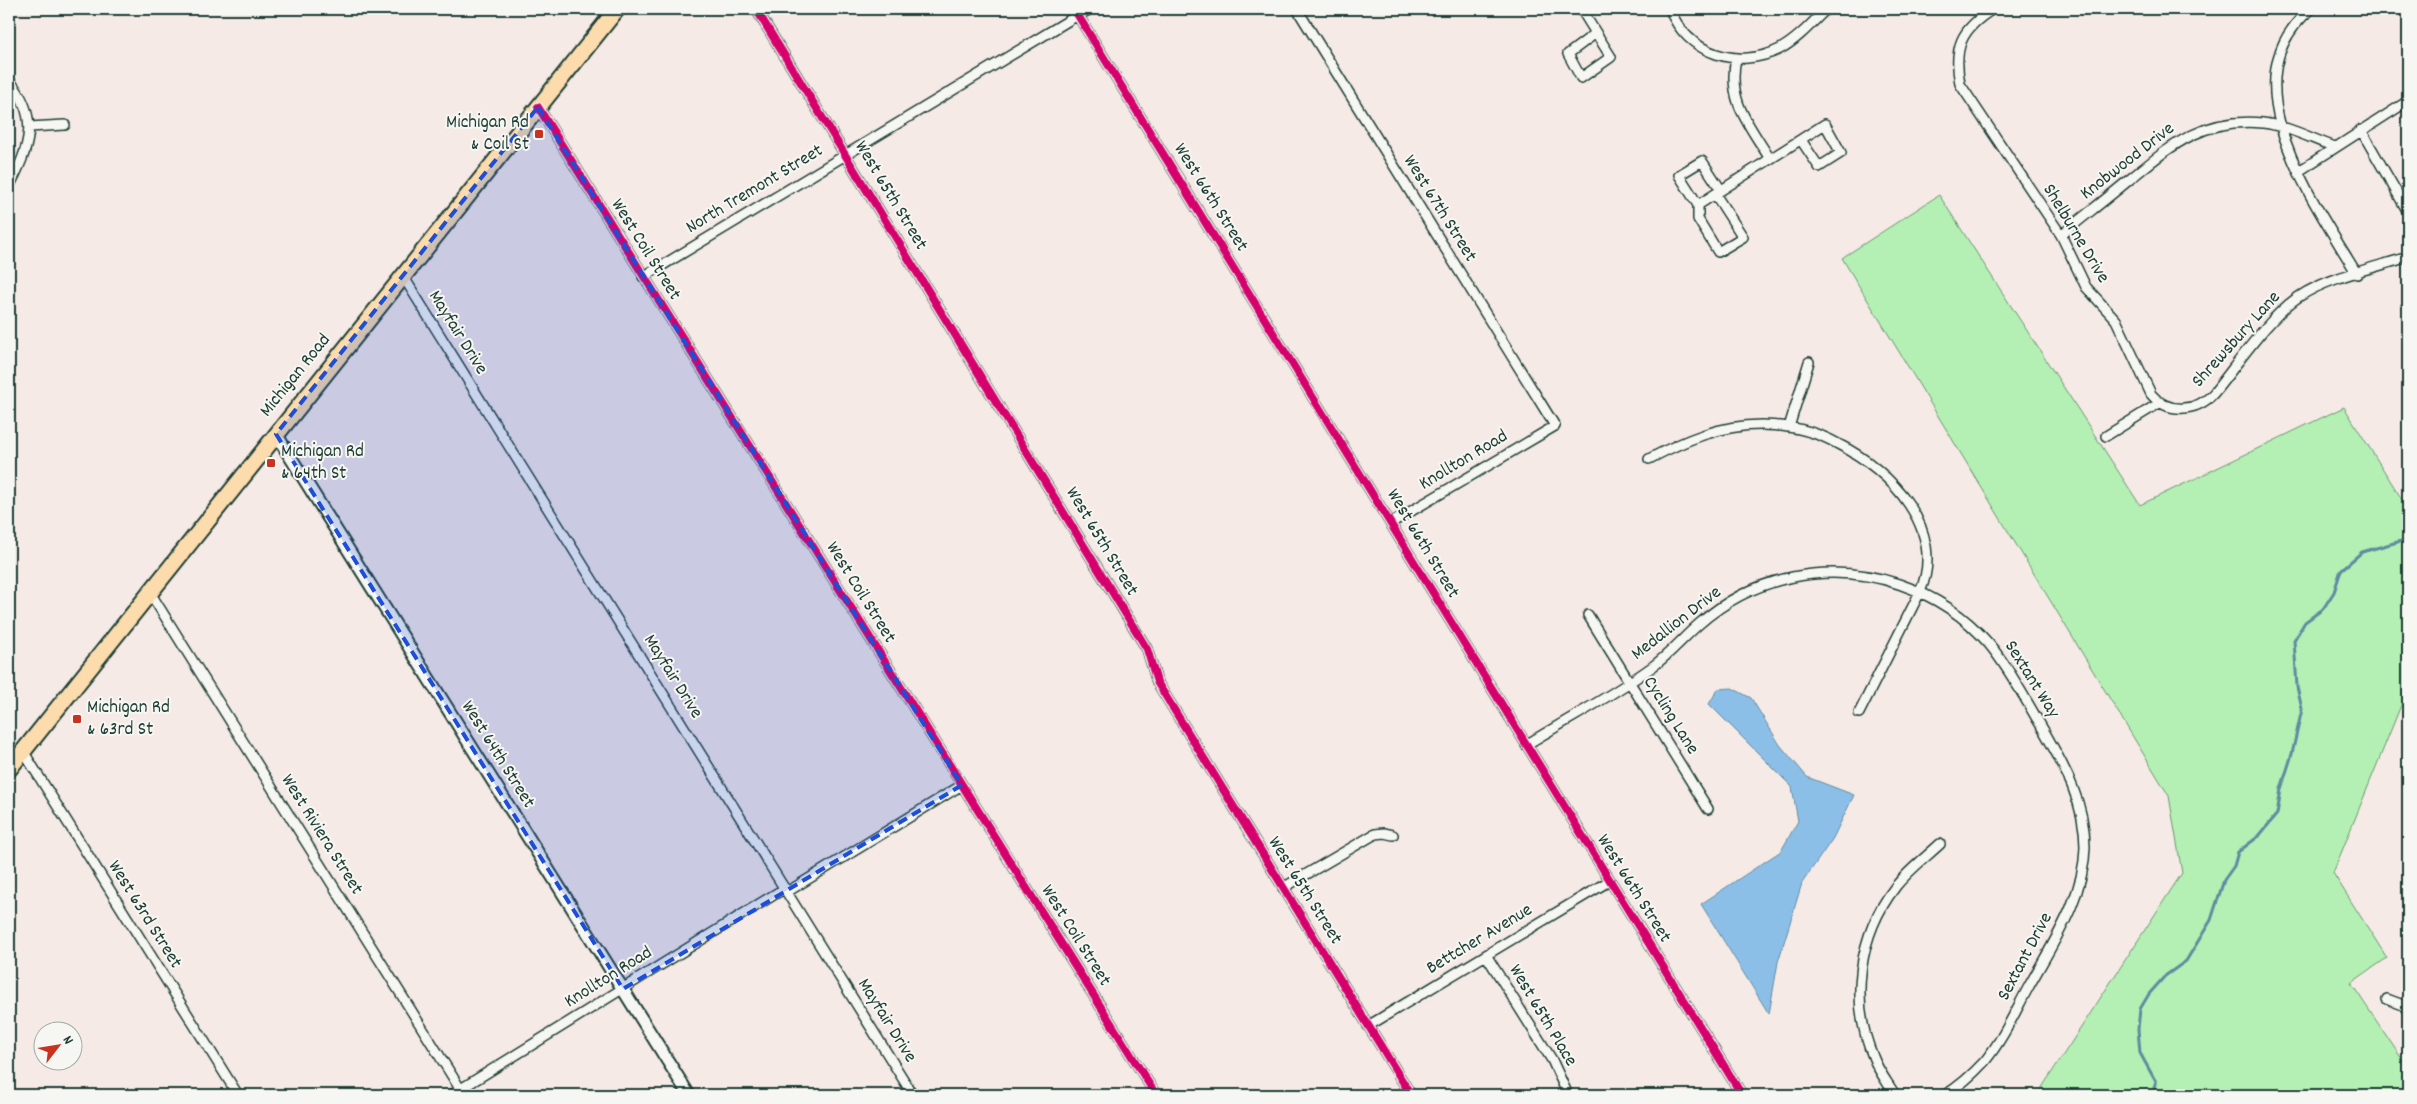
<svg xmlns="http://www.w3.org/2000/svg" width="2417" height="1104" font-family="Dekko,sans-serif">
<rect width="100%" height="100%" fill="#f5eae5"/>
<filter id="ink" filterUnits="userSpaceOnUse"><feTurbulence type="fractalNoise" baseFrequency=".02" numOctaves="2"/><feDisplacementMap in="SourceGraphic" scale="10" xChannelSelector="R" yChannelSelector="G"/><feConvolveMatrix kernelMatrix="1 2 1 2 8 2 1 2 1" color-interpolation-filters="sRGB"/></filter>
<g filter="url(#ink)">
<path fill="#b4efb3" stroke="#6a9674" d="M1939,195L2140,505L2344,407L2408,509V688L2333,873L2387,958L2351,983L2408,1068V1095H2037L2182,873L2169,796L1842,258Z"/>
<path fill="#8cbfe8" stroke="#608ba0" d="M1732,688L1751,698L1780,745L1807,777L1854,795L1833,838L1802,883L1778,962L1769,1014L1701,904L1781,851L1798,821L1792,787L1709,704L1718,689Z"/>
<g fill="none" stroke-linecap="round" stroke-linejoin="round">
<path stroke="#608ba0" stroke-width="3" d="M2152,1095L2156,1082L2140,1053L2138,1029L2140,1009L2149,994L2165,976L2186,961L2211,920L2224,880L2234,866L2238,852L2259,836L2277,814L2281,789L2292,754L2302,709L2297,687L2294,640L2305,622L2323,609L2334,592L2341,570L2362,552L2408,539"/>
<defs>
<path id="minor" d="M756,9L1147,649L1157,682L1411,1095
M1074,9L1742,1095
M1297,9L1555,426L1391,523
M1581,9L1611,57L1581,78L1568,54L1596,33
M1670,9C1686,54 1739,70 1780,49C1798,39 1812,23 1826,9
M1993,9C1961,29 1953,47 1960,84L2061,235L2086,287L2116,320L2151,394C2167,414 2196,412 2213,394C2236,366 2270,315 2300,296C2329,277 2374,268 2408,257
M2311,9C2224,80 2315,203 2357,274
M1736,58C1727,102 1749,124 1770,159
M9,80C41,118 29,148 9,187
M538,107L1156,1095
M29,127L65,125
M2361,130L2408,212
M2299,171L2408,101
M1715,194L1743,237L1718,252L1698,219V205L1679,175L1702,161L1721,190
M1698,205L1825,124L1841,153L1819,167L1801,140
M2061,235C2083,217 2106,199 2129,180C2172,145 2204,117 2263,123C2288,126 2312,139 2335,147
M403,276L913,1095
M643,277L1071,19L1091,9
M1789,427L1809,362
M2106,436L2161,402
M1649,459C1685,440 1720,425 1761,425C1788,425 1815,431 1838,444C1891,470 1947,530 1920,592L1859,713
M149,591L464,1095
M1588,615L1708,809
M1526,745C1568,719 1612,696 1652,667C1669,655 1683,638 1699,624C1725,601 1758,584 1793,577C1864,563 1941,588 1989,644C2009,668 2024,697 2040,724C2062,763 2085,800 2085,847C2084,899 2052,944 2028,988C2015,1012 2003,1039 1985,1061C1973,1074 1960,1086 1945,1095
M23,751L238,1095
M1283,888L1375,834L1384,833L1393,835
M787,892L962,785
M1486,955L1552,1060L1568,1095
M2387,999L2403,1005L2408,1011
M1368,1026L1609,881
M451,1095L785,888
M1895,1095C1888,1083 1879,1072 1874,1059C1849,1002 1858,935 1896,886C1909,870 1925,858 1940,844"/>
<path id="tertiary" d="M276,434L689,1095"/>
<path id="primary" d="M9,769L617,9"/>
</defs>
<use href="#minor" stroke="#1f3d34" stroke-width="12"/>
<use href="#tertiary" stroke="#1f3d34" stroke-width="15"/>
<use href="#primary" stroke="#1f3d34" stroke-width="19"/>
<use href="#minor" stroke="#f6f6f2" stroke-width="9"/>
<use href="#tertiary" stroke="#f6f6f2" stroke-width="11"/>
<use href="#primary" stroke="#fcdcac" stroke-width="15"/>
<defs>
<path id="cycleway" d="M756,9L1147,649L1157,682L1411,1095
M1074,9L1742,1095
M538,107L1156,1095"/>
</defs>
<use href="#cycleway" stroke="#f6f6f2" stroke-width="11"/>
<use href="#cycleway" stroke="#d6006c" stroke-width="8"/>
</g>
</g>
<path fill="#1d4ed8" fill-opacity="0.2" stroke="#1d4ed8" stroke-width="4" stroke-dasharray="10 6" stroke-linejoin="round" d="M538,107L962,785L623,989L276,434Z"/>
<g fill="#c8321e" stroke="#f6f6f2" stroke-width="2">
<rect x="534" y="129" width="10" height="10" rx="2.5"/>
<rect x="266" y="458" width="10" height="10" rx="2.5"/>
<rect x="72" y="714" width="10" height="10" rx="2.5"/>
</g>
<g text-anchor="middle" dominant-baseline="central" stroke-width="4" stroke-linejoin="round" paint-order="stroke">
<g font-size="19" fill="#1f3d34" stroke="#f6f6f2" text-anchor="start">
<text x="529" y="123" text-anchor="end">Michigan Rd<tspan x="529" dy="22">&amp; Coil St</tspan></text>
<text x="281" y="452">Michigan Rd<tspan x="281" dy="22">&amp; 64th St</tspan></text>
<text x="87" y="708">Michigan Rd<tspan x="87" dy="22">&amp; 63rd St</tspan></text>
</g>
<g font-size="19" fill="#1f3d34" stroke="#f6f6f2">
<text transform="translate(2128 162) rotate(-38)">Knobwood Drive</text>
<text transform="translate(755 190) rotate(-31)">North Tremont Street</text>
<text transform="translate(890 196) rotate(59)">West 65th Street</text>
<text transform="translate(1210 198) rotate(58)">West 66th Street</text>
<text transform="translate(1439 209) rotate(58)">West 67th Street</text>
<text transform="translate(2075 234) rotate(59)">Shelburne Drive</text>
<text transform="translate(645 250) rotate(58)">West Coil Street</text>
<text transform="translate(457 333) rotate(58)">Mayfair Drive</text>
<text transform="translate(2237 340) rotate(-48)">Shrewsbury Lane</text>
<text transform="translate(296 376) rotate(-51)">Michigan Road</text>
<text transform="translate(1464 461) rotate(-31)">Knollton Road</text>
<text transform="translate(1101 542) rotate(59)">West 65th Street</text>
<text transform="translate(1422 544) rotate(59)">West 66th Street</text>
<text transform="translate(860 593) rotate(58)">West Coil Street</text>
<text transform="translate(1677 624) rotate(-38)">Medallion Drive</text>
<text transform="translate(672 677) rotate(58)">Mayfair Drive</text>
<text transform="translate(2031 680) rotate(58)">Sextant Way</text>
<text transform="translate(1670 716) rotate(58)">Cycling Lane</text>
<text transform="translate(497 755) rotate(58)">West 64th Street</text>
<text transform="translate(321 835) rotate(58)">West Riviera Street</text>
<text transform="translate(1633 889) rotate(58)">West 66th Street</text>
<text transform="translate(1304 891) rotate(58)">West 65th Street</text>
<text transform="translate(144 915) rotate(58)">West 63rd Street</text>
<text transform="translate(1075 936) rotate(58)">West Coil Street</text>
<text transform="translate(1480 940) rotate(-31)">Bettcher Avenue</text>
<text transform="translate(2026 957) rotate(-62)">Sextant Drive</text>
<text transform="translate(609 978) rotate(-32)">Knollton Road</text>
<text transform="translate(1542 1016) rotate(59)">West 65th Place</text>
<text transform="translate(886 1021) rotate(58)">Mayfair Drive</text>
</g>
</g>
<rect width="2417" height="1104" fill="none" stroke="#f6f6f2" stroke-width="30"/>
<rect x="15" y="15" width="2387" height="1074" fill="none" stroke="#1f3d34" stroke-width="2" filter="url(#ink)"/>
<g transform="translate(58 1046) rotate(59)"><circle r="24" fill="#f6f6f2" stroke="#a0aca6"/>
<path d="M0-4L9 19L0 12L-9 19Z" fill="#c8321e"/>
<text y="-8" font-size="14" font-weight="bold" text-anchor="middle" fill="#1f3d34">N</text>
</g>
</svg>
